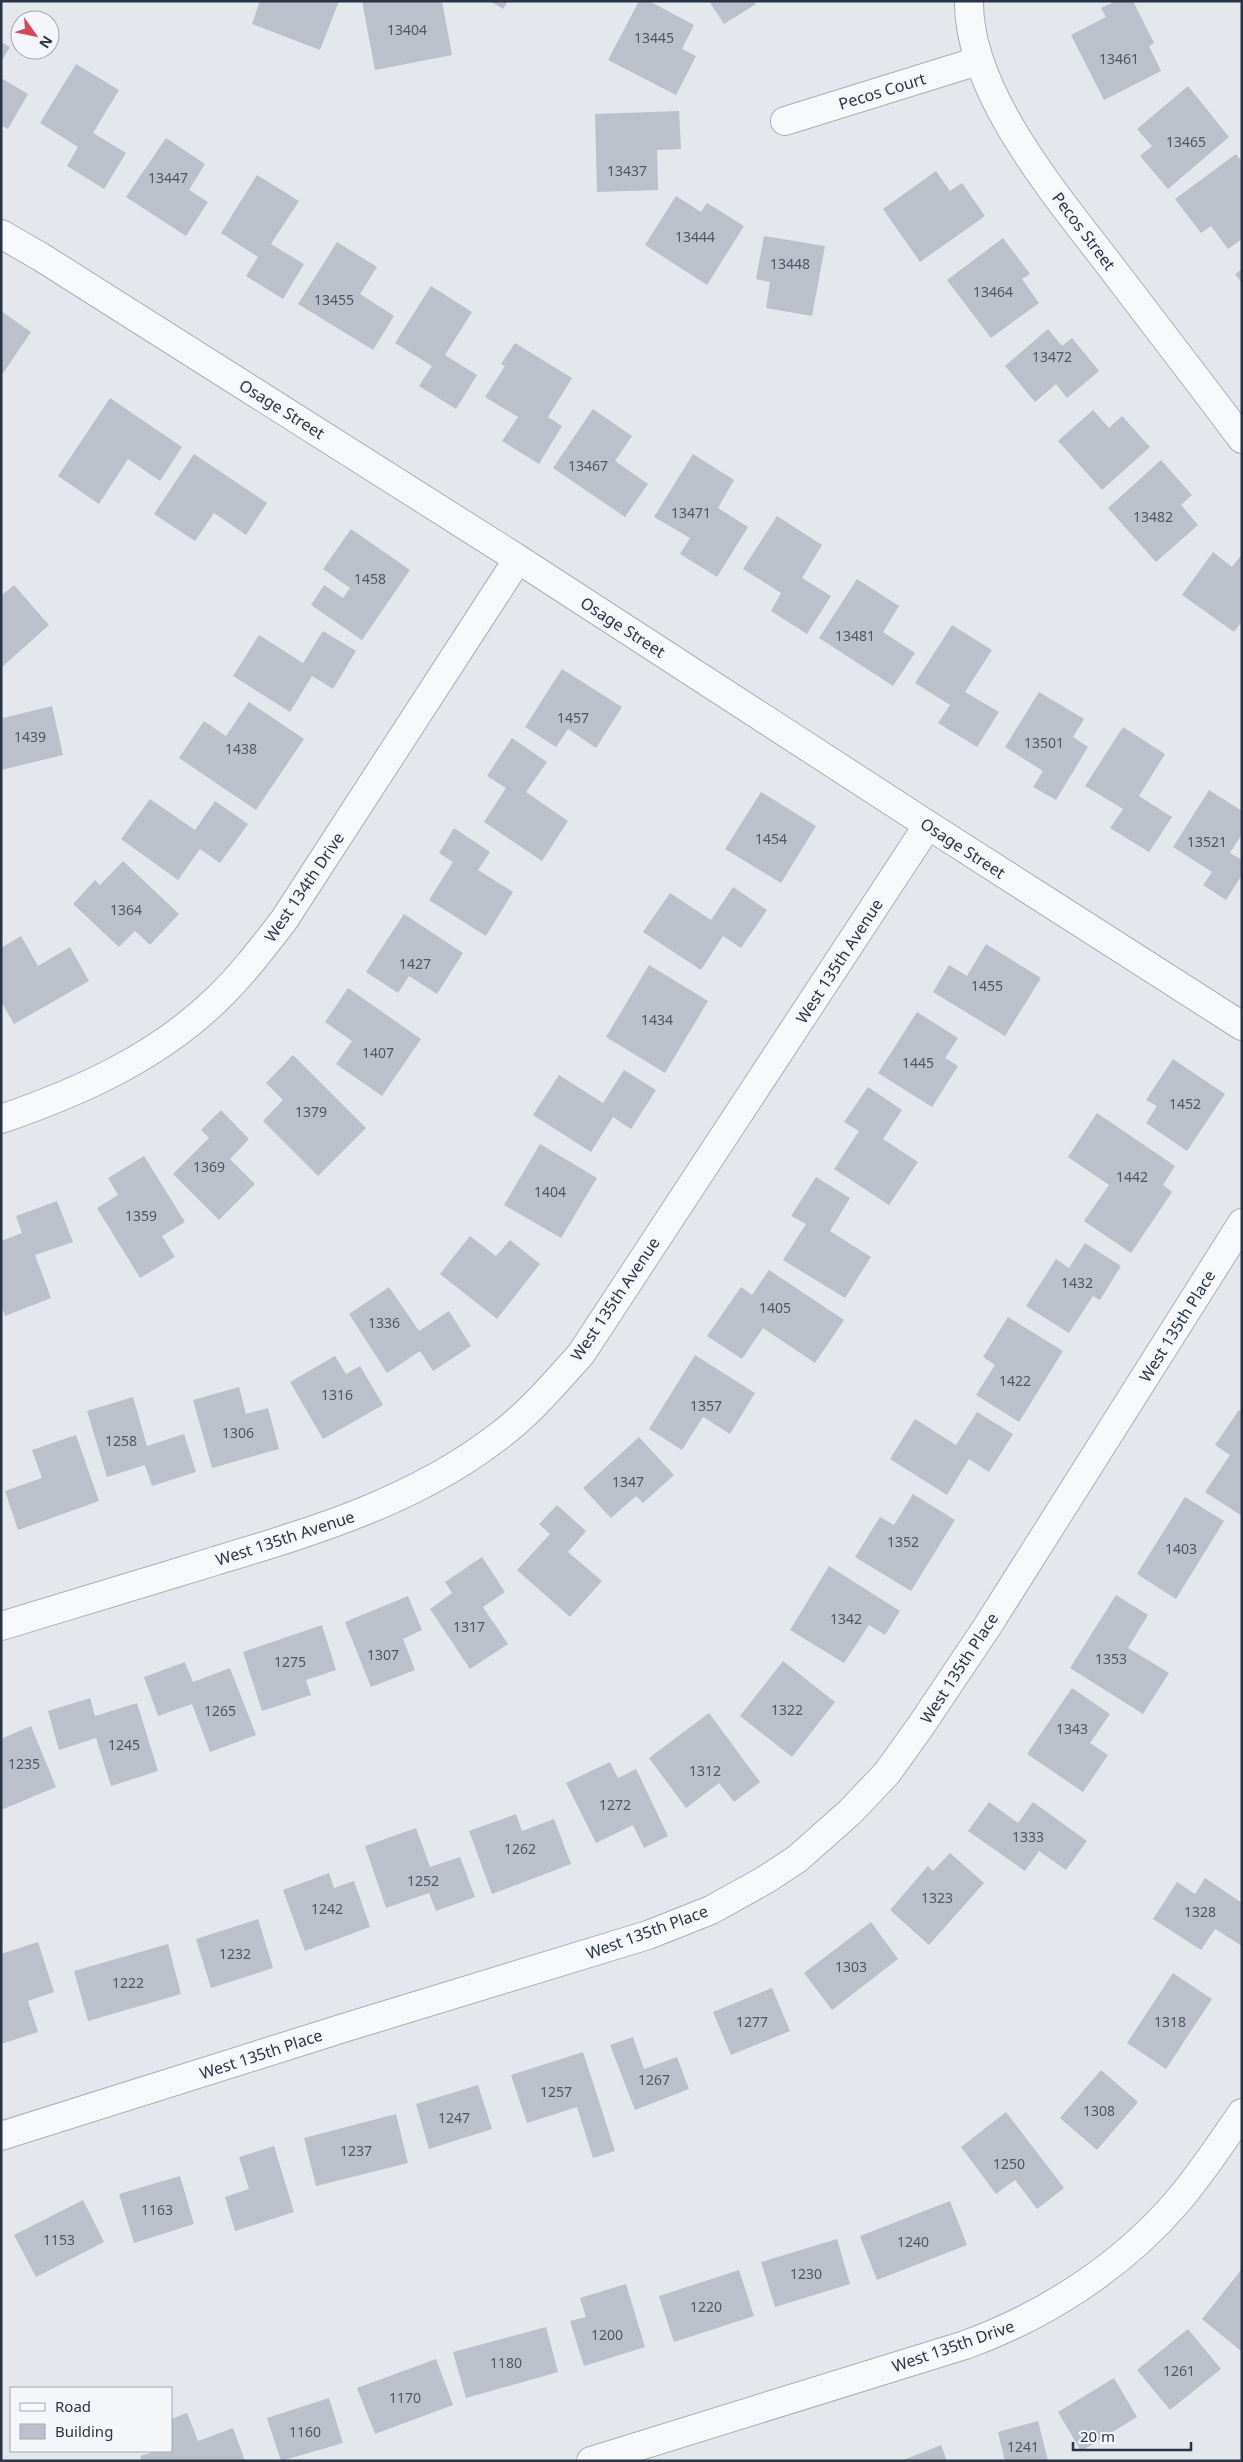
<svg xmlns="http://www.w3.org/2000/svg" width="1243" height="2462" font-family="'Noto Sans',sans-serif">
<rect width="100%" height="100%" fill="#e4e7ec"/>
<path fill="#bbc0ca" d="M260,1H339L320,50L252,24Z
M362,1H442L452,55L375,70Z
M490,1H508L503,9Z
M639,1H649L694,25L682,49L696,56L676,95L608,60Z
M709,1H754L756,4L724,24Z
M1116,1H1133L1154,43L1149,46L1161,71L1104,100L1071,35L1106,17L1101,8Z
M1,42L10,47L1,62Z
M76,64L119,90L93,133L126,153L104,189L67,166L78,147L40,123Z
M1,78L28,94L8,129L1,125Z
M1188,86L1229,137L1168,189L1140,156L1152,146L1137,129Z
M679,111L681,149L657,150L658,190L597,192L595,114Z
M166,138L205,164L189,190L208,202L186,236L126,197Z
M1236,154L1242,162V239L1228,249L1211,226L1201,233L1175,199Z
M936,171L950,191L962,183L985,216L920,262L883,209Z
M257,175L299,201L271,244L304,264L283,299L246,276L258,257L221,233Z
M676,196L701,212L707,203L744,226L707,285L645,245Z
M764,236L825,246L812,316L766,308L770,282L756,279Z
M1003,238L1030,274L1022,279L1039,303L991,338L947,280Z
M337,242L377,267L360,294L394,316L373,350L298,304Z
M1242,269V283L1235,274Z
M431,286L472,312L445,355L477,375L456,409L419,386L432,366L395,343Z
M1,311L31,332L1,376Z
M1048,329L1062,346L1072,338L1099,371L1067,398L1056,384L1035,402L1005,366Z
M515,343L572,378L548,417L562,426L539,464L502,441L518,417L485,397L505,366L501,364Z
M110,398L182,447L160,481L128,459L99,504L58,476Z
M593,409L632,436L615,461L648,484L625,517L553,468Z
M1093,410L1109,428L1122,416L1150,447L1102,490L1058,441Z
M194,454L267,503L246,535L214,513L195,541L154,514Z
M693,454L734,480L718,508L748,527L717,577L680,554L690,538L654,517Z
M1161,460L1192,495L1181,505L1198,525L1156,562L1108,508Z
M777,516L822,545L802,578L831,596L807,634L771,611L781,593L743,569Z
M351,529L410,570L362,640L311,605L324,585L343,598L350,588L323,569Z
M1213,552L1232,567L1242,554V621L1234,632L1182,595Z
M857,579L899,606L883,632L915,653L893,686L819,638Z
M14,585L49,625L1,668V596Z
M952,625L992,650L965,692L999,712L977,747L938,723L950,705L915,683Z
M323,631L356,651L333,689L312,676L290,712L233,676L259,635L303,663Z
M562,669L622,707L596,748L568,729L556,747L525,727Z
M1039,692L1084,719L1073,737L1088,747L1056,800L1033,787L1043,771L1005,747Z
M249,702L304,739L256,810L179,758L204,721L226,736Z
M52,706L63,755L1,770V713L3,718Z
M1123,727L1165,754L1139,796L1172,817L1149,852L1110,828L1123,809L1085,786Z
M512,738L547,762L526,792L568,821L542,861L484,822L506,788L487,776Z
M1209,790L1242,811V834L1230,853L1242,860V875L1226,900L1203,885L1212,872L1173,847Z
M761,792L816,826L781,883L725,849Z
M150,799L195,830L215,801L248,824L220,863L200,849L178,880L121,839Z
M454,828L490,852L478,870L513,892L486,936L429,900L453,862L439,853Z
M123,861L179,914L150,945L135,931L119,947L73,904L95,880L100,885Z
M733,887L767,910L741,948L723,936L701,970L643,932L670,893L711,920Z
M404,914L463,953L437,994L409,976L398,993L366,972Z
M21,936L38,966L70,947L89,981L14,1024L1,1001V948Z
M986,944L1041,978L1005,1036L933,992L949,965L967,976Z
M649,965L708,1001L665,1073L606,1037Z
M348,988L421,1039L382,1096L336,1064L352,1041L325,1022Z
M917,1012L958,1038L945,1058L958,1066L932,1107L878,1073Z
M293,1055L366,1128L318,1176L263,1121L283,1100L266,1083Z
M1173,1059L1225,1094L1187,1151L1146,1123L1157,1106L1146,1100Z
M624,1070L656,1090L631,1129L613,1117L591,1152L533,1115L559,1075L603,1103Z
M868,1087L902,1110L883,1139L918,1162L889,1205L834,1169L859,1131L844,1122Z
M221,1110L249,1139L230,1159L255,1184L219,1220L173,1174L209,1138L201,1130Z
M1097,1113L1175,1166L1163,1185L1172,1192L1131,1253L1084,1221L1109,1185L1068,1157Z
M540,1144L597,1178L561,1238L504,1205Z
M144,1156L185,1222L162,1236L175,1257L140,1278L97,1208L118,1195L108,1178Z
M816,1177L850,1198L830,1231L871,1257L845,1298L783,1260L806,1224L791,1216Z
M57,1201L73,1242L35,1255L51,1298L5,1316L1,1305V1241L22,1233L16,1216Z
M470,1236L496,1256L510,1240L540,1264L497,1319L440,1274Z
M1085,1243L1121,1266L1100,1300L1093,1296L1069,1333L1026,1306L1056,1259L1069,1268Z
M769,1270L844,1320L815,1363L763,1328L742,1359L707,1336L741,1287L752,1295Z
M389,1287L419,1331L449,1311L471,1346L433,1371L420,1351L387,1373L349,1314Z
M1008,1317L1063,1351L1019,1422L976,1395L995,1365L983,1357Z
M695,1355L755,1393L730,1434L703,1417L682,1450L649,1429Z
M335,1356L346,1374L360,1366L383,1405L323,1439L290,1382Z
M239,1387L246,1414L268,1408L279,1449L212,1468L193,1400Z
M133,1397L147,1446L184,1434L196,1472L152,1486L145,1465L107,1477L87,1411Z
M1239,1410L1242,1412V1516L1205,1492L1230,1455L1215,1445Z
M977,1412L1013,1434L989,1472L969,1459L947,1495L890,1459L915,1419L956,1445Z
M76,1435L99,1501L18,1530L5,1491L42,1478L32,1450Z
M639,1437L674,1475L643,1503L636,1496L611,1518L583,1488Z
M913,1494L955,1520L911,1591L855,1557L880,1517L894,1525Z
M1185,1497L1224,1521L1176,1599L1137,1574Z
M557,1505L586,1531L568,1552L602,1581L570,1617L517,1570L550,1534L539,1524Z
M482,1557L505,1592L483,1607L508,1644L470,1669L430,1609L452,1593L445,1582Z
M829,1566L900,1611L885,1635L869,1625L844,1663L790,1630Z
M1116,1595L1148,1615L1128,1648L1169,1673L1143,1714L1070,1668Z
M408,1596L422,1630L403,1639L415,1670L371,1687L345,1622Z
M322,1625L336,1670L306,1680L311,1695L262,1711L243,1652Z
M783,1661L835,1702L792,1757L740,1716Z
M185,1662L193,1682L230,1668L256,1735L210,1752L192,1704L158,1716L144,1677Z
M1072,1688L1110,1714L1090,1743L1108,1755L1083,1792L1027,1754Z
M90,1698L95,1716L137,1703L158,1771L111,1786L96,1738L59,1750L48,1711Z
M709,1713L760,1782L734,1802L719,1783L686,1808L649,1758Z
M31,1726L56,1787L1,1810V1739Z
M610,1762L618,1778L636,1769L668,1836L644,1848L633,1825L596,1843L566,1783Z
M989,1802L1018,1823L1033,1802L1087,1841L1066,1870L1039,1851L1025,1871L968,1831Z
M516,1814L522,1831L554,1819L571,1864L492,1894L469,1831Z
M416,1828L430,1867L460,1857L475,1897L436,1911L429,1893L386,1908L365,1846Z
M950,1853L984,1883L929,1945L890,1910L928,1866L933,1871Z
M329,1873L334,1888L354,1881L370,1927L305,1951L283,1890Z
M1205,1878L1242,1903V1946L1215,1929L1201,1950L1153,1919L1177,1882L1195,1894Z
M258,1919L273,1968L211,1988L196,1939Z
M871,1922L898,1959L832,2010L804,1973Z
M38,1942L54,1992L28,2001L38,2032L1,2044V1954Z
M168,1944L181,1994L88,2021L74,1971Z
M1173,1973L1212,1999L1166,2069L1127,2043Z
M772,1988L790,2031L731,2055L713,2012Z
M633,2037L644,2069L677,2057L689,2089L635,2110L610,2045Z
M583,2052L615,2151L593,2158L577,2107L527,2123L511,2075Z
M1101,2070L1138,2102L1097,2150L1060,2118Z
M478,2085L492,2129L429,2149L416,2104Z
M1006,2112L1064,2188L1037,2209L1015,2180L996,2194L961,2147Z
M396,2114L408,2163L316,2186L304,2138Z
M274,2146L294,2212L235,2231L225,2197L249,2189L239,2157Z
M180,2176L194,2224L134,2243L119,2194Z
M83,2200L104,2242L36,2277L14,2235Z
M950,2201L967,2245L877,2280L860,2236Z
M837,2239L850,2284L775,2307L761,2262Z
M1242,2269V2352L1202,2319Z
M739,2270L754,2316L674,2342L659,2296Z
M626,2284L645,2347L584,2366L570,2321L586,2317L580,2298Z
M546,2327L558,2372L466,2398L453,2352Z
M1188,2329L1221,2369L1170,2410L1137,2370Z
M436,2359L453,2405L375,2434L357,2388Z
M1114,2378L1137,2417L1081,2451L1058,2412Z
M329,2398L343,2443L281,2461L267,2418Z
M187,2413L198,2441L233,2428L245,2461H142L140,2456L156,2451H171V2419Z
M1038,2421L1048,2461H1005L998,2432Z
M941,2445L947,2461H901Z"/>
<g fill="none" stroke-linecap="round" stroke-linejoin="round">
<defs>
<path id="minor" d="M969,1C968,96 1063,203 1118,276C1159,330 1201,384 1242,439
M785,121L978,61
M1,234L41,257L518,559L928,825L1242,1026
M1,1119C80,1092 158,1057 218,998C243,974 263,947 284,920L518,559
M1,1626C73,1604 144,1583 215,1561C314,1531 412,1502 495,1439C528,1415 554,1384 581,1354L928,825
M1,2136L350,2026L648,1935L711,1910L765,1880L797,1859L850,1812L887,1773L920,1727L987,1627L1242,1223
M591,2461L965,2345C1045,2316 1121,2267 1177,2202C1201,2174 1221,2143 1242,2113"/>
</defs>
<use href="#minor" stroke="#a9aeb7" stroke-width="30"/>
<use href="#minor" stroke="#f7f8fa" stroke-width="28"/>
</g>
<g text-anchor="middle" dominant-baseline="central" stroke-width="4" stroke-linejoin="round" paint-order="stroke">
<g font-size="14" fill="#4f5766">
<text x="407" y="29">13404</text>
<text x="654" y="37">13445</text>
<text x="1119" y="58">13461</text>
<text x="1186" y="141">13465</text>
<text x="627" y="170">13437</text>
<text x="168" y="177">13447</text>
<text x="695" y="236">13444</text>
<text x="790" y="263">13448</text>
<text x="993" y="291">13464</text>
<text x="334" y="299">13455</text>
<text x="1052" y="356">13472</text>
<text x="588" y="465">13467</text>
<text x="691" y="512">13471</text>
<text x="1153" y="516">13482</text>
<text x="370" y="578">1458</text>
<text x="855" y="635">13481</text>
<text x="573" y="717">1457</text>
<text x="30" y="736">1439</text>
<text x="1044" y="742">13501</text>
<text x="241" y="748">1438</text>
<text x="771" y="838">1454</text>
<text x="1207" y="841">13521</text>
<text x="126" y="909">1364</text>
<text x="415" y="963">1427</text>
<text x="987" y="985">1455</text>
<text x="657" y="1019">1434</text>
<text x="378" y="1052">1407</text>
<text x="918" y="1062">1445</text>
<text x="1185" y="1103">1452</text>
<text x="311" y="1111">1379</text>
<text x="209" y="1166">1369</text>
<text x="1132" y="1176">1442</text>
<text x="550" y="1191">1404</text>
<text x="141" y="1215">1359</text>
<text x="1077" y="1282">1432</text>
<text x="775" y="1307">1405</text>
<text x="384" y="1322">1336</text>
<text x="1015" y="1380">1422</text>
<text x="337" y="1394">1316</text>
<text x="706" y="1405">1357</text>
<text x="238" y="1432">1306</text>
<text x="121" y="1440">1258</text>
<text x="628" y="1481">1347</text>
<text x="903" y="1541">1352</text>
<text x="1181" y="1548">1403</text>
<text x="846" y="1618">1342</text>
<text x="469" y="1626">1317</text>
<text x="383" y="1654">1307</text>
<text x="1111" y="1658">1353</text>
<text x="290" y="1661">1275</text>
<text x="787" y="1709">1322</text>
<text x="220" y="1710">1265</text>
<text x="1072" y="1728">1343</text>
<text x="124" y="1744">1245</text>
<text x="24" y="1763">1235</text>
<text x="705" y="1770">1312</text>
<text x="615" y="1804">1272</text>
<text x="1028" y="1836">1333</text>
<text x="520" y="1848">1262</text>
<text x="423" y="1880">1252</text>
<text x="937" y="1897">1323</text>
<text x="327" y="1908">1242</text>
<text x="1200" y="1911">1328</text>
<text x="235" y="1953">1232</text>
<text x="851" y="1966">1303</text>
<text x="128" y="1982">1222</text>
<text x="752" y="2021">1277</text>
<text x="1170" y="2021">1318</text>
<text x="654" y="2079">1267</text>
<text x="556" y="2091">1257</text>
<text x="1099" y="2110">1308</text>
<text x="454" y="2117">1247</text>
<text x="356" y="2150">1237</text>
<text x="1009" y="2163">1250</text>
<text x="157" y="2209">1163</text>
<text x="59" y="2239">1153</text>
<text x="913" y="2241">1240</text>
<text x="806" y="2273">1230</text>
<text x="706" y="2306">1220</text>
<text x="607" y="2334">1200</text>
<text x="506" y="2362">1180</text>
<text x="1179" y="2370">1261</text>
<text x="405" y="2397">1170</text>
<text x="305" y="2431">1160</text>
<text x="1023" y="2446">1241</text>
</g>
<g font-size="16" fill="#2b3445" stroke="#f4f6f9">
<text transform="translate(882 91) rotate(-17)">Pecos Court</text>
<text transform="translate(1084 231) rotate(53)">Pecos Street</text>
<text transform="translate(282 409) rotate(32)">Osage Street</text>
<text transform="translate(623 627) rotate(33)">Osage Street</text>
<text transform="translate(963 848) rotate(33)">Osage Street</text>
<text transform="translate(304 887) rotate(-56)">West 134th Drive</text>
<text transform="translate(839 961) rotate(-57)">West 135th Avenue</text>
<text transform="translate(615 1299) rotate(-56)">West 135th Avenue</text>
<text transform="translate(1177 1326) rotate(-58)">West 135th Place</text>
<text transform="translate(285 1538) rotate(-18)">West 135th Avenue</text>
<text transform="translate(959 1668) rotate(-57)">West 135th Place</text>
<text transform="translate(647 1932) rotate(-20)">West 135th Place</text>
<text transform="translate(261 2054) rotate(-18)">West 135th Place</text>
<text transform="translate(953 2346) rotate(-19)">West 135th Drive</text>
</g>
</g>
<rect width="1243" height="2462" fill="none" stroke="#2b3445" stroke-width="5"/>
<rect x="10" y="2387" width="162" height="65" fill="#f4f6f9" stroke="#a4a8b1"/>
<rect x="20" y="2403" width="25" height="8" fill="#f7f8fa" stroke="#a4a8b1"/>
<text x="55" y="2412" font-size="15" fill="#2b3445">Road</text>
<rect x="20" y="2424" width="25" height="15" fill="#bbc0ca" stroke="#a4a8b1"/>
<text x="55" y="2437" font-size="15" fill="#2b3445">Building</text>
<g transform="translate(35 35) rotate(123)"><circle r="24" fill="#f4f6f9" stroke="#a4a8b1"/>
<path d="M0-4L9 19L0 12L-9 19Z" fill="#d1495b"/>
<text y="-8" font-size="14" font-weight="bold" text-anchor="middle" fill="#2b3445">N</text>
</g>
<path d="M1073 2442v8h118v-8" fill="none" stroke="#2b3445" stroke-width="2.5"/>
<text x="1080" y="2442" font-size="15" fill="#2b3445" stroke="#f4f6f9" stroke-width="4" paint-order="stroke">20 m</text>
</svg>
